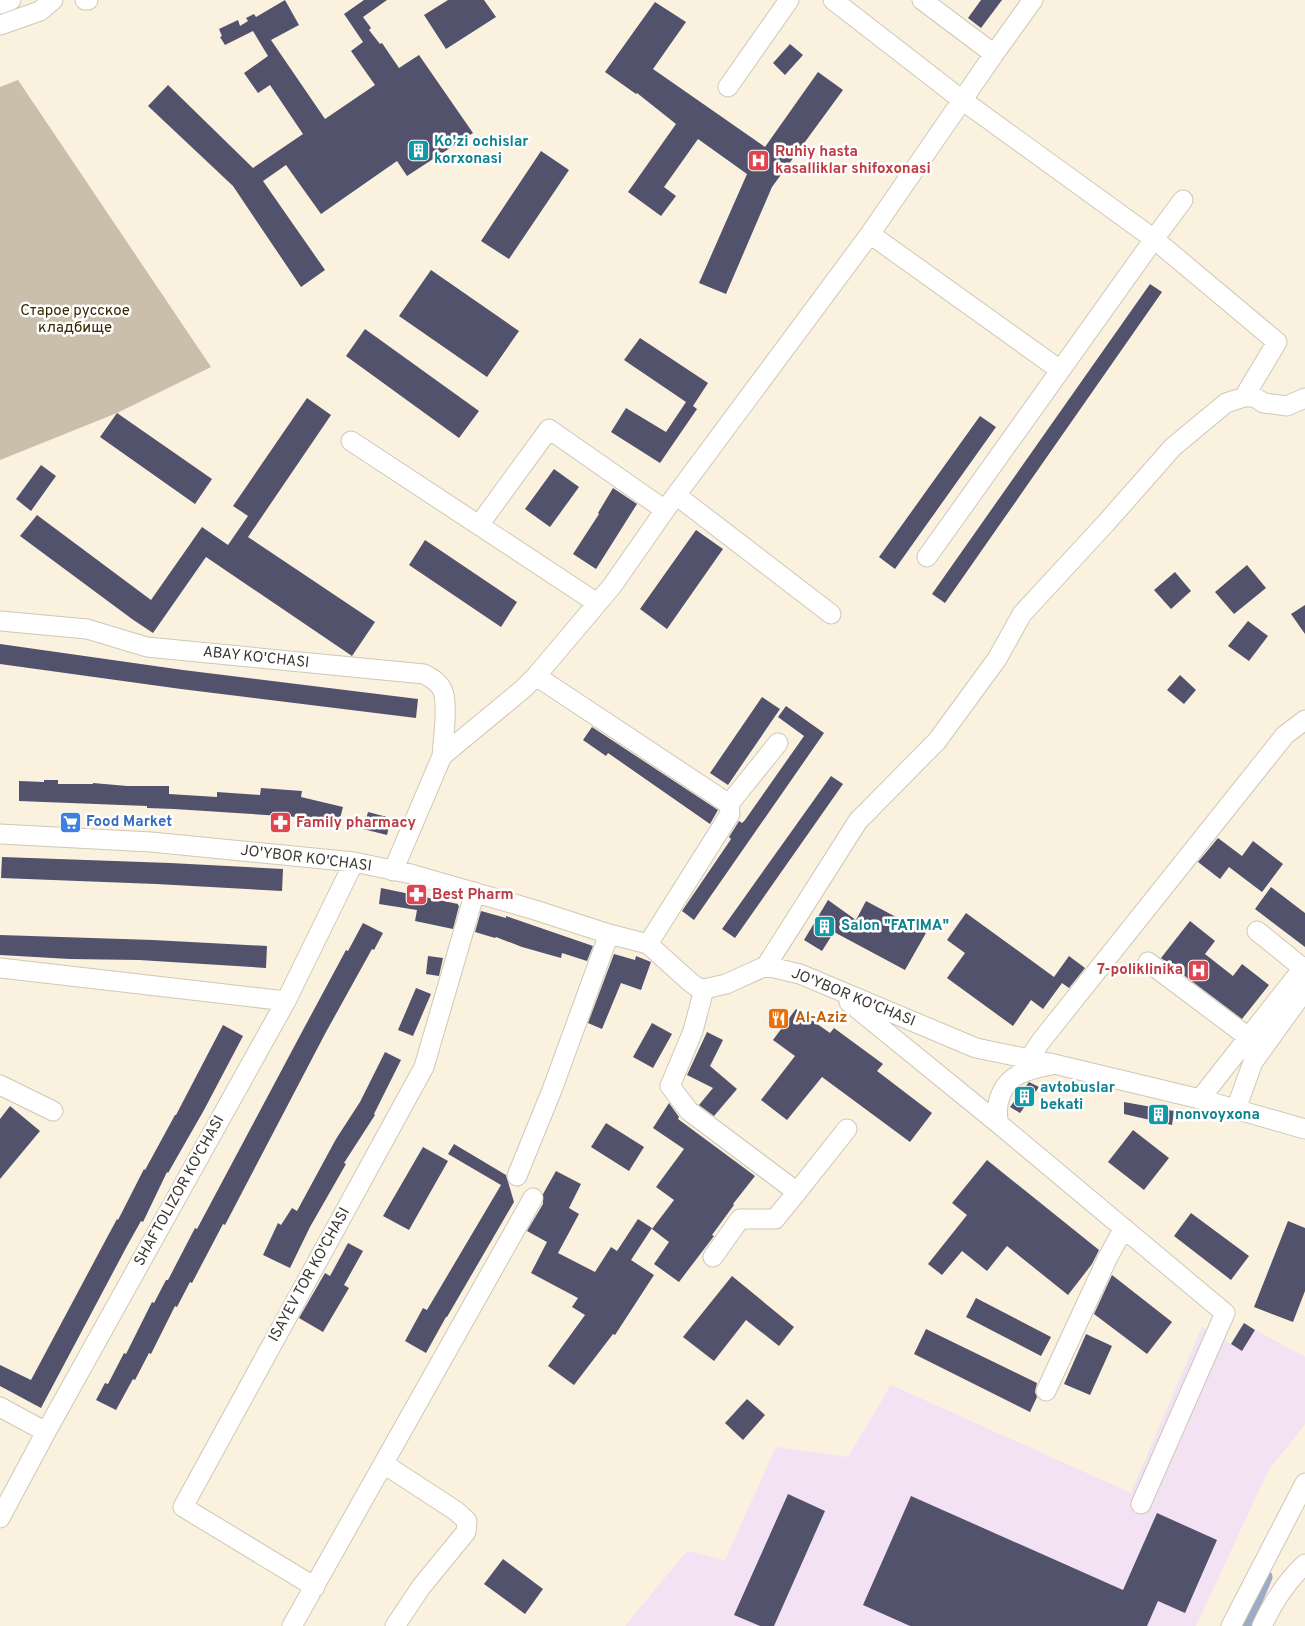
<svg xmlns="http://www.w3.org/2000/svg" width="1305" height="1626" font-family="Overpass,sans-serif">
<rect width="100%" height="100%" fill="#faf1df"/>
<path fill="#f3e2f3" d="M1202,1327L1242,1351L1255,1330L1305,1357V1424L1268,1471L1196,1626H625L687,1551L725,1560L776,1447L848,1457L891,1385L1131,1493Z"/>
<path fill="#c9bfab" d="M18,80L211,367L117,413L0,460V87Z"/>
<g fill="none" stroke-linecap="round" stroke-linejoin="round">
<path stroke="#9caac5" stroke-width="15" d="M1244,1626L1265,1577"/>
</g>
<path fill="#53526c" d="M285,0L299,25L271,40L325,119L375,85L351,51L363,42L344,14L364,0H387L363,17L371,28L369,30L380,44L382,43L399,68L419,55L473,133L407,176L397,161L321,214L286,165L263,181L325,270L301,287L233,186L148,106L168,85L253,168L303,134L270,85L258,93L244,73L268,56L253,31L225,45L220,37L222,36L219,29L238,20L240,26L248,21L246,18L254,14L256,17Z
M448,0H484L496,17L446,49L424,15Z
M981,0H1002L981,28L968,18Z
M655,2L686,22L653,69L765,147L818,72L843,90L772,187L726,294L699,283L747,174L698,139L664,187L676,196L661,216L628,192L676,124L637,93L636,94L605,72Z
M790,44L803,55L785,75L773,63Z
M541,151L569,170L509,259L481,241Z
M431,270L519,331L487,377L399,316Z
M1150,284L1162,292L945,603L932,594Z
M365,329L479,411L459,438L346,356Z
M640,338L708,383L693,406L697,409L660,463L611,432L626,408L666,432L686,402L624,360Z
M307,398L331,415L248,537L375,622L352,656L206,557L153,633L132,619L20,536L37,515L151,600L202,527L228,545L248,516L233,506Z
M117,413L212,479L195,504L100,437Z
M980,416L996,427L895,569L879,557Z
M41,465L56,476L31,511L16,499Z
M554,469L579,487L550,527L525,509Z
M613,488L637,504L596,569L573,554L599,514L598,513Z
M696,530L723,549L667,629L640,609Z
M425,540L517,602L501,627L409,565Z
M1247,565L1266,588L1234,614L1215,592Z
M1175,572L1191,591L1171,609L1154,590Z
M1305,605V634L1291,614Z
M1248,621L1268,636L1249,661L1228,646Z
M0,644L183,670L418,699L416,718L181,689L0,664Z
M1180,675L1196,690L1184,704L1167,690Z
M762,697L780,709L728,785L710,773Z
M786,706L824,733L694,920L682,911L727,845L731,839L729,837L739,821L742,823L745,820L804,736L778,717Z
M592,727L718,810L710,824L608,753L606,756L583,740Z
M831,776L843,784L735,938L722,929Z
M44,780H58V784H93V783L127,786H169V794L217,797V792L260,795L261,788L302,791L301,797L343,807L338,826L298,817L174,809L147,808V806L19,801V781L44,782Z
M368,812L391,818L387,835L363,829Z
M1218,838L1242,856L1253,841L1283,864L1262,892L1229,867L1220,879L1198,862Z
M2,857L170,863L283,869L282,891L156,884L1,878Z
M1271,887L1305,913V947L1255,909Z
M381,888L458,904V905L459,906L453,929L415,921L417,910L379,904Z
M828,900L856,920L866,901L926,933L905,970L834,932L822,951L804,940Z
M481,911L506,918V916L593,946L587,961L562,953L561,958L522,947L496,937L495,938L475,932Z
M966,913L1054,977L1069,956L1085,968L1069,988L1062,983L1043,1009L1031,1000L1013,1026L947,978L965,953L947,940Z
M1190,921L1215,941L1205,954L1233,976L1242,964L1269,985L1242,1019L1161,958Z
M363,923L383,933L374,950L372,949L326,1032L225,1225L223,1224L192,1283L190,1282L177,1307L175,1306L151,1354L149,1353L135,1380L133,1379L116,1410L96,1400L105,1383L108,1384L124,1353L126,1354L152,1302L154,1303L166,1280H168L195,1228L197,1229L303,1030L346,950L348,951Z
M0,935L153,940L267,946L266,968L139,960L70,959L0,955Z
M614,954L635,960L636,956L651,962L641,990L621,983L602,1029L588,1023Z
M428,956L443,958L439,976L426,974Z
M416,988L431,994L413,1036L398,1030Z
M796,1009L830,1033L834,1028L883,1064L877,1071L932,1113L910,1142L822,1077L787,1120L761,1100L795,1056L773,1040Z
M652,1023L672,1034L653,1068L633,1057Z
M223,1025L243,1036L204,1110L168,1173L167,1172L143,1222L141,1221L127,1246L41,1408L0,1386V1365L31,1380L103,1245L117,1219L118,1220L144,1169L145,1170L175,1115H176Z
M707,1032L723,1040L710,1066L737,1089L714,1116L699,1105L713,1088L687,1075Z
M385,1052L401,1060L374,1114L375,1115L344,1163L346,1164L310,1227L290,1268L263,1255L278,1223L281,1225L292,1208L297,1211L336,1139L360,1102Z
M1029,1082L1039,1087L1020,1113L1010,1107Z
M1124,1102L1174,1111L1172,1125L1124,1114Z
M669,1103L679,1117L678,1119L755,1176L733,1204L734,1205L712,1235L714,1236L679,1282L654,1264L669,1242L652,1229L674,1200L656,1187L684,1149L653,1128Z
M10,1106L40,1131L0,1179V1119Z
M606,1123L644,1147L629,1171L591,1147Z
M1133,1130L1169,1158L1144,1190L1108,1162Z
M454,1144L506,1175L514,1202L447,1317H446L426,1353L405,1341L423,1308L427,1310L501,1185L448,1154Z
M423,1147L448,1161L409,1230L383,1216Z
M987,1160L1099,1250L1092,1264L1068,1295L1007,1246L987,1271L962,1251L942,1275L928,1264L967,1215L952,1203Z
M556,1171L581,1184L569,1208L579,1214L558,1253L595,1272L611,1247L617,1251L638,1219L652,1228L631,1260L654,1275L615,1335L613,1334L574,1385L548,1366L585,1315L572,1307L578,1298L531,1273L547,1242L527,1231L543,1204V1194Z
M1191,1213L1249,1256L1231,1280L1174,1236Z
M1288,1221L1305,1228V1291L1293,1322L1254,1307Z
M348,1243L363,1251L344,1285L349,1288L323,1332L299,1318L325,1273L330,1276Z
M1112,1275L1172,1322L1147,1354L1094,1314Z
M732,1276L794,1327L779,1346L746,1320L714,1361L683,1337Z
M976,1298L1051,1337L1041,1356L966,1317Z
M1244,1323L1255,1330L1242,1351L1231,1344Z
M926,1329L1037,1383L1035,1392L1037,1397L1030,1412L914,1354Z
M1086,1334L1112,1346L1090,1395L1064,1384Z
M747,1399L765,1415L743,1440L725,1423Z
M788,1494L825,1511L774,1626H760L734,1615Z
M911,1496L1123,1590L1157,1513L1217,1540L1185,1613L1158,1601L1147,1626H910L863,1605Z
M503,1559L543,1589L525,1614L484,1584Z"/>
<g fill="none" stroke-linecap="round" stroke-linejoin="round">
<defs>
<path id="minor" d="M85,0H88
M833,0L962,100L1154,239L1277,342L1244,397
M922,0L994,54
M0,4L11,0
M0,25L40,11L53,0
M728,87L789,0
M870,234L1060,370
M351,441L597,603
M676,495L831,614
M479,525L549,429L665,510
M927,557L1154,239L1183,200
M0,621L87,629L147,647L424,674C431,678 438,681 442,689C449,703 443,739 442,756
M536,676L729,804L778,743
M0,834L151,842L354,862L411,874L535,910L609,934L648,944L690,982L697,987L704,989L726,984L766,966L800,974L976,1048L1054,1064L1200,1099L1305,1129
M393,871L442,756L523,689L536,676L612,586L665,510L870,234L994,54L1033,0
M648,944L730,814L729,804
M1148,962L1248,1037
M766,966L858,821L937,741L997,659L1022,614L1106,523L1173,447L1226,403L1244,397H1254L1264,403L1287,406L1305,398
M0,968L286,1001
M704,989L693,1031L670,1086L689,1111L797,1192
M849,1002L999,1124L1225,1313L1141,1504
M1029,1059L1041,1041L1285,735L1305,720
M0,1085L53,1111
M1200,1099L1303,968L1257,931
M1236,1109L1253,1062L1305,990
M999,1124C994,1105 1001,1083 1020,1074C1029,1069 1041,1067 1051,1065
M517,1176L552,1090L609,934
M713,1257L740,1219H775L797,1192L847,1129
M1046,1391L1108,1257L1124,1228
M0,1407L46,1432
M384,1464L456,1511L467,1521L466,1532L421,1587L395,1626
M0,1518L46,1432L286,1001L354,862
M315,1587L183,1507L424,1067L475,892
M292,1626L533,1198
M1231,1626L1305,1483
M1262,1626C1272,1604 1287,1581 1305,1564"/>
</defs>
<use href="#minor" stroke="#d0c7b5" stroke-width="21"/>
<use href="#minor" stroke="#fff" stroke-width="19"/>
</g>
<defs>
<symbol id="building-square" viewBox="-11 -11 22 22"><rect x="-9" y="-9" width="18" height="18" rx="4" fill="#0f9aa8" stroke="#fff"/><path d="M-4-6H4V6H1V3H-1V6H-4ZM-2.5-4.3h1.7v1.8h-1.7ZM.8-4.3h1.7v1.8H.8ZM-2.5-1h1.7V.8h-1.7ZM.8-1h1.7V.8H.8Z" fill="#fff"/></symbol>
<symbol id="hospital-square" viewBox="-11 -11 22 22"><rect x="-9" y="-9" width="18" height="18" rx="4" fill="#e0444e" stroke="#fff"/><path d="M-5-5h3v3.5h4V-5h3V5h-3V1.5h-4V5h-3Z" fill="#fff"/></symbol>
<symbol id="supermarket-square" viewBox="-11 -11 22 22"><rect x="-9" y="-9" width="18" height="18" rx="4" fill="#3f7fe0" stroke="#fff"/><path d="M-6-5.5h2.5l.6 2H6L4.5 2H-2.5L-4.4-4H-6ZM-1.5 3.2a1.3 1.3 0 1 0 .1 0ZM3 3.2a1.3 1.3 0 1 0 .1 0Z" fill="#fff"/></symbol>
<symbol id="pharmacy-square" viewBox="-11 -11 22 22"><rect x="-9" y="-9" width="18" height="18" rx="4" fill="#e0444e" stroke="#fff"/><path d="M-2-6h4v4h4v4h-4v4h-4v-4h-4v-4h4Z" fill="#fff"/></symbol>
<symbol id="restaurant-square" viewBox="-11 -11 22 22"><rect x="-9" y="-9" width="18" height="18" rx="4" fill="#e8710a" stroke="#fff"/><path d="M-5-6h1v4h1v-4h1v4h1v-4h1v5L-1.5 .5V6h-2V.5L-5-1ZM5-6V6H3V1.5H1.5Q1.5-4 5-6Z" fill="#fff"/></symbol>
</defs>
<g fill-rule="evenodd">
<use href="#building-square" x="406" y="138" width="25" height="25"/>
<use href="#hospital-square" x="746" y="148" width="25" height="25"/>
<use href="#supermarket-square" x="58" y="810" width="25" height="25"/>
<use href="#pharmacy-square" x="268" y="810" width="25" height="25"/>
<use href="#pharmacy-square" x="404" y="882" width="25" height="25"/>
<use href="#building-square" x="812" y="914" width="25" height="25"/>
<use href="#hospital-square" x="1186" y="958" width="25" height="25"/>
<use href="#restaurant-square" x="766" y="1006" width="25" height="25"/>
<use href="#building-square" x="1012" y="1084" width="25" height="25"/>
<use href="#building-square" x="1146" y="1102" width="25" height="25"/>
</g>
<g text-anchor="middle" dominant-baseline="central" stroke-width="5" stroke-linejoin="round" paint-order="stroke">
<g font-size="15" font-weight="bold" fill="#0d838f" stroke="#fff" text-anchor="start">
<text x="434" y="142">Ko'zi ochislar<tspan x="434" dy="17">korxonasi</tspan></text>
<text x="841" y="926">Salon "FATIMA"</text>
<text x="1040" y="1088">avtobuslar<tspan x="1040" dy="17">bekati</tspan></text>
<text x="1175" y="1115">nonvoyxona</text>
</g>
<g font-size="15" font-weight="bold" fill="#be3a42" stroke="#fff" text-anchor="start">
<text x="775" y="152">Ruhiy hasta<tspan x="775" dy="17">kasalliklar shifoxonasi</tspan></text>
<text x="296" y="823">Family pharmacy</text>
<text x="432" y="895">Best Pharm</text>
<text x="1183" y="970" text-anchor="end">7-poliklinika</text>
</g>
<g font-size="15" fill="#372700" stroke="#fff">
<text x="75" y="311">Старое русское<tspan x="75" dy="17">кладбище</tspan></text>
</g>
<g font-size="15" fill="#3b3831" stroke="#fff">
<text transform="translate(256 658) rotate(6)">ABAY KO'CHASI</text>
<text transform="translate(306 859) rotate(7)">JO'YBOR KO'CHASI</text>
<text transform="translate(853 998) rotate(22)">JO'YBOR KO'CHASI</text>
<text transform="translate(180 1191) rotate(-61)">SHAFTOLIZOR KO'CHASI</text>
<text transform="translate(310 1275) rotate(-61)">ISAYEV TOR KO'CHASI</text>
</g>
<g font-size="15" font-weight="bold" fill="#366cbe" stroke="#fff" text-anchor="start">
<text x="86" y="822">Food Market</text>
</g>
<g font-size="15" font-weight="bold" fill="#c56008" stroke="#fff" text-anchor="start">
<text x="795" y="1018">Al-Aziz</text>
</g>
</g>
</svg>
